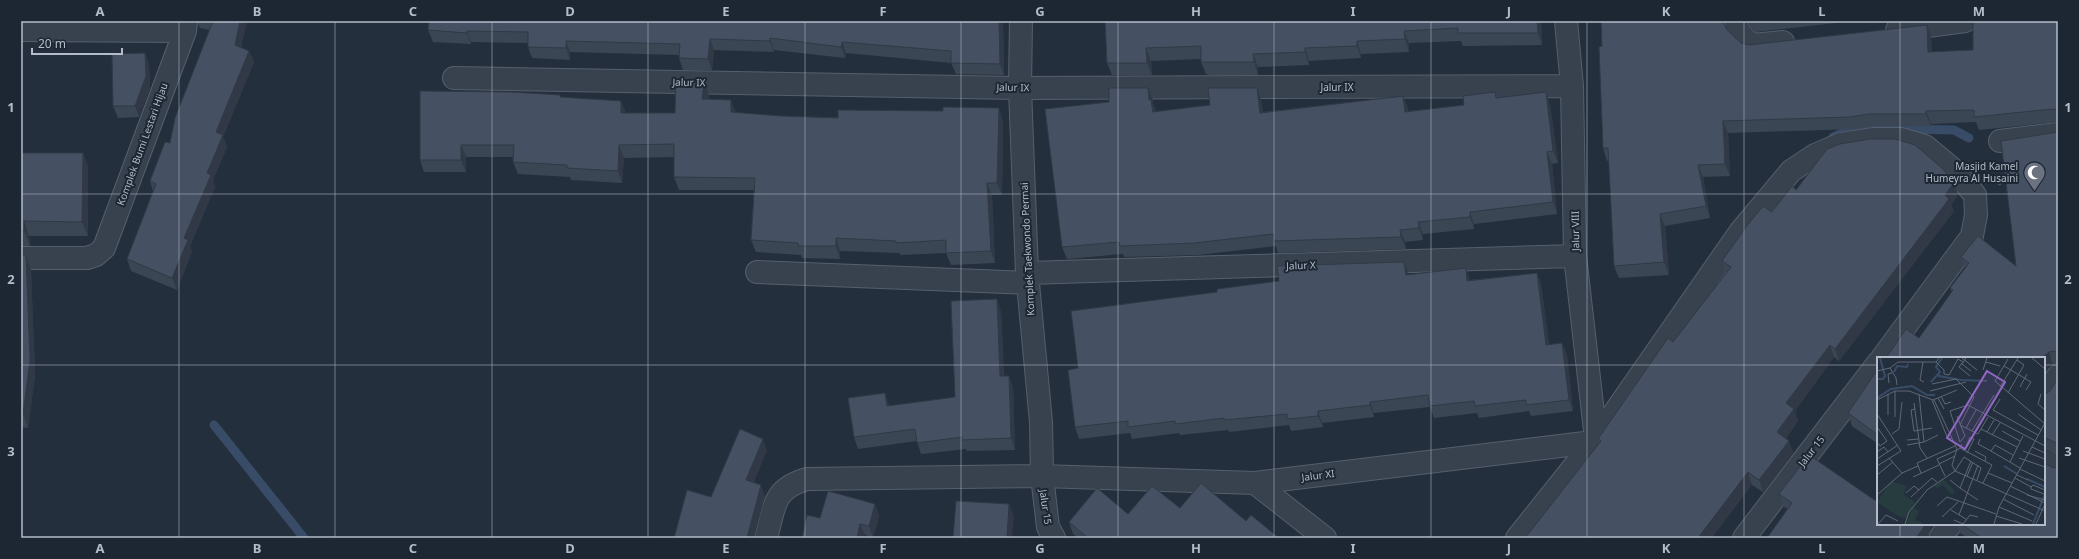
<svg xmlns="http://www.w3.org/2000/svg" width="2079" height="559" font-family="'Noto Sans',sans-serif">
<rect width="100%" height="100%" fill="#242f3e"/>
<g fill="none" stroke-linecap="round" stroke-linejoin="round">
<path stroke="#394c67" stroke-width="9" d="M1833,137L1853,128L1954,130L1969,138
M214,425L304,538"/>
<defs>
<path id="minor" d="M1021,21L1020,88L1027,273L1041,422L1042,476L1048,527L1054,538
M1566,21L1572,86L1575,256L1596,439
M1736,21C1737,32 1744,39 1753,45L1783,42
M21,30L185,31
M1897,30L1965,21
M454,78L1020,88L1572,86
M2000,141L2058,134
M21,258H87L96,255L104,248L185,31L186,21
M757,272L1028,283
M1027,273L1575,256
M2044,396L2058,376
M2044,459L2058,468
M1255,483L1325,538
M766,538C775,507 772,489 807,479L1042,476L1255,483L1593,442
M1517,538L1596,439L1740,232L1791,171L1815,155L1841,144L1874,139H1901L1925,146L1955,171L1975,195L1976,215L1972,236L1882,358
M1744,538L1878,363
M1940,538L1951,524"/>
</defs>
<use href="#minor" stroke="#565f6c" stroke-width="24"/>
<path stroke="#44595c" stroke-width="2.5" stroke-dasharray="3 3" stroke-linecap="butt" d="M1998,184L2004,183L2002,166"/>
<use href="#minor" stroke="#38414e" stroke-width="22"/>
</g>
<path fill="#3b4654" d="M197,21H247L241,47L249,51L254,62L223,137L227,147L213,180L215,187L190,246L192,251L177,290L131,271L127,259L153,191L150,181L170,143L210,30L200,28Z
M1003,21L1004,75L956,74L951,63L846,53L845,58L774,50V52L714,50L712,70H683L679,58V55L570,52V60L532,58L528,47V43L471,42V44L433,42L428,30Z
M1105,21H1541L1542,45L1463,46L1461,41L1409,43V52L1361,54V58L1309,61V65L1258,67V75H1209L1206,74L1201,62V59L1151,61L1152,75H1112L1107,63Z
M1749,21H1854L1756,32L1750,26Z
M2058,21V122L1979,130L1976,122L1931,124V126H1874L1855,129L1728,133L1730,176L1703,177L1710,218L1665,226L1669,275L1619,278L1614,266L1609,160L1607,161L1603,148L1724,23V26L1728,31L1741,43L1749,45L1931,37L1932,52L1973,50Z
M145,53L149,65L150,88L139,117L118,118L113,106Z
M704,83L709,95L708,100L736,113L781,116L1003,121L1002,195H992L995,263L951,265L946,253L900,255V253L840,251V259L802,258L801,255L756,252L751,240L754,190H679L674,177V157L624,158L622,183L571,180L570,177L518,174L513,162V157H466V172H424L420,160L560,97L621,101L626,113H675Z
M1257,88L1261,100L1263,112L1403,96L1408,108V111L1464,105L1495,92L1497,97L1550,104L1558,163L1552,164L1557,214L1474,224V229L1423,234V240L1405,242L1406,249L1278,253L1276,246L1198,255L1124,257L1123,254L1067,259L1062,247L1153,100V104L1156,111L1210,105Z
M2058,132V364L2053,365L2048,369L2044,375V358L1919,338L1952,292L1950,288L1965,268L1961,257L2016,266Z
M21,153H83L88,167V236H29L30,246H21Z
M1796,190L1958,195L1951,205L1954,211L1839,361L1834,357L1795,411L1798,421L1786,438L1789,441L1793,453L1763,492L1752,485L1599,443L1598,439L1726,273L1722,261L1772,212Z
M21,255L31,270L35,375L28,428L21,427Z
M1537,273L1541,284L1549,345L1562,343L1567,355L1573,411L1531,416L1529,411L1479,418L1477,413L1434,418L1430,407L1374,413V417L1322,423L1323,427L1291,431L1289,425L1229,432L1228,430L1180,435L1179,433L1132,439L1130,433L1079,439L1075,427L1078,368L1408,274L1409,275L1470,280Z
M1001,311L1004,376L1013,387L1015,450L967,451L966,449L921,454L917,441L858,449L854,437L955,397Z
M1878,369V444L1852,426L1848,413Z
M2058,378V454L2044,447V395L2050,391Z
M1779,494L1876,501L1930,530L1928,538H1767L1788,509L1784,507Z
M875,504L879,516L873,538L865,535L820,518Z
M1180,508L1246,521L1279,538H1079L1073,534L1069,522L1128,514Z
M1957,524H2044L2058,538H1968L1960,533Z"/>
<path fill="#303945" d="M240,21H247L239,56L235,45Z
M999,21H1003L1004,75L1000,64Z
M1537,21H1541L1542,45L1538,33Z
M1927,25L1931,37L1933,64L1928,52Z
M467,31L471,42V44L467,33Z
M1404,31L1409,43V52L1405,39Z
M770,38L774,50V52L770,41Z
M710,39L714,50L712,70L708,59Z
M566,41L570,52V60L566,48Z
M1357,41L1361,54V58L1357,46Z
M842,42L846,53L845,58L841,47Z
M1146,48L1151,61L1152,75L1147,63Z
M1305,48L1309,61V65L1305,52Z
M249,51L254,62L223,137L227,147L213,180L215,187L190,246L192,251L177,290L172,278L216,132Z
M145,53L149,65L150,88L139,117L135,106Z
M1253,54L1258,67V75L1254,62Z
M704,83L709,95L707,112L702,99Z
M1148,88L1153,100V104L1156,112L1157,124L1149,100Z
M1257,88L1261,100L1264,125L1260,113Z
M1546,92L1550,104L1558,163L1553,151Z
M1403,96L1408,108L1410,124L1405,112Z
M731,100L736,112V125L731,112Z
M621,101L626,113H621Z
M999,108L1003,121L1002,195L997,183Z
M1926,111L1931,124V126L1926,114Z
M1723,121L1728,133L1730,176L1725,164Z
M461,145L466,157V172L461,160Z
M619,145L624,158L622,183L618,171Z
M1547,152L1552,164L1557,214L1553,202Z
M83,153L88,167V236L82,222Z
M1698,165L1703,177L1710,218L1706,206Z
M987,183L992,195L995,263L991,251Z
M1954,183L1958,195L1951,205L1954,211L1839,361L1835,349Z
M1470,212L1474,224V229L1470,217Z
M1660,214L1665,226L1669,275L1664,262Z
M24,221L29,236L30,246L24,231Z
M1418,222L1423,234V240L1419,228Z
M1400,230L1405,242L1406,249L1401,237Z
M836,238L840,251V259L836,246Z
M26,256L31,270L35,375L28,428L23,414Z
M1404,262L1408,274L1410,287L1406,275Z
M1466,268L1470,280L1467,281Z
M1537,273L1541,284L1551,357L1546,345Z
M997,299L1001,311L1004,387L1000,376Z
M1562,343L1567,355L1573,411L1569,400Z
M1830,345L1834,357L1795,411L1798,421L1781,444L1777,432L1786,403Z
M2049,352L2053,365L2048,369L2044,375V358H2043L2044,356Z
M1009,376L1013,387L1015,450L1011,438Z
M885,393L889,405L891,417L887,406Z
M1370,402L1374,413V417L1370,405Z
M1318,411L1322,423L1323,427L1318,416Z
M763,439L767,451L750,492L746,480Z
M1789,441L1793,453L1763,492L1759,480Z
M1748,472L1752,485L1712,538H1698Z
M761,485L765,496L754,538H747Z
M875,504L879,516L873,538L869,526Z
M1009,504L1014,516L1012,538H1007Z
M860,524L865,535L864,538H857Z
M1924,524H1935L1930,530L1928,538H1916Z"/>
<path fill="#455162" stroke="#303945" d="M213,21H240L235,45L249,51L216,132L223,135L207,173L211,175L184,238L188,240L172,278L127,259L156,184L150,181L165,142L170,143L175,118Z
M429,21H999L1000,64L951,63V51L842,42L841,47L770,38V41L710,39L708,59L679,58L680,44L566,41V48L528,47V32L467,31V33L428,30Z
M1105,21H1537L1538,33H1458V28L1404,31L1405,39L1357,41V46L1305,48V52L1253,54L1254,62H1201V46L1146,48L1147,63H1107Z
M1601,21H1722L1728,31L1741,43L1749,45L1927,25L1928,52L1973,50V21H2058V110L2052,109L1974,117V110L1926,111V114H1869L1850,117L1723,121L1725,164L1698,165L1706,206L1660,214L1664,262L1614,266L1608,148H1603L1599,47L1602,46Z
M145,53L146,76L135,106H113L112,54Z
M676,82L704,83L702,99L731,100V112L781,116L838,118V110L943,111V107L999,108L997,183H987L991,251L946,253V240L896,243V241L836,238V246H798V243L751,240L755,178L674,177V144L619,145L618,171L567,168V165L513,162L514,145H461V160H420V91L510,92L560,95V97L621,101V113H675Z
M1109,88H1148L1149,100H1151L1153,112L1210,105L1208,88H1257L1260,113L1403,96L1405,112L1464,105L1463,96L1495,92L1496,98L1546,92L1553,151L1547,152L1553,202L1470,212V217L1418,222L1419,228L1400,230L1401,237L1274,241L1273,234L1194,243L1120,246L1119,242L1062,247L1045,109L1109,102Z
M2058,132V353L2054,351L2049,352L2044,356L2043,358H1886L1906,329L1919,338L1953,290L1950,288L1969,263L1961,257L1978,236L2016,266L2001,141Z
M1870,139H1895L1915,145L1942,168L1954,183L1945,195L1949,199L1835,349L1830,345L1786,403L1794,409L1777,432L1789,441L1759,480L1748,472L1698,538H1525L1601,441L1598,439L1668,338L1673,342L1731,267L1722,261L1746,227L1763,206L1772,212L1792,186L1796,190L1827,149L1840,144Z
M21,153H83L82,222L24,221V231H21Z
M21,255L26,256L30,360L23,414L21,413Z
M1404,262L1406,275L1466,268L1467,281L1537,273L1546,345L1562,343L1569,400L1526,405V400L1475,406L1474,401L1430,406L1428,395L1370,402V405L1318,411V416L1287,419V414L1224,420V418L1175,424V421L1128,427V421L1075,427L1068,370L1078,368L1071,311L1217,292V289L1279,281L1277,266Z
M997,299L1000,376H1009L1011,438L962,440V437L917,443L915,429L854,437L848,398L885,393L887,406L955,397L951,301Z
M1878,369V435L1848,413Z
M2058,378V444L2044,437V395L2050,391Z
M740,429L763,439L746,480L761,485L747,538H674L687,490L711,497Z
M1809,455L1876,501L1878,499V524H1924V527L1916,538H1767L1792,503L1779,494Z
M2044,463L2053,468L2058,467V538H1982L1961,524H2044Z
M1201,483L1246,521L1251,515L1279,538H1088L1069,522L1097,488L1128,514L1152,486L1180,508Z
M828,491L875,504L869,526L860,524L857,538H802L807,515L820,518Z
M956,501L1009,504L1007,538H953Z"/>
<path fill="none" stroke="#b4bcc9" stroke-width="1" stroke-opacity="0.55" d="M179,21V538M335,21V538M492,21V538M648,21V538M805,21V538M961,21V538M1118,21V538M1274,21V538M1431,21V538M1587,21V538M1744,21V538M1900,21V358M21,194H2058M21,365H1878M2044,365H2058M1900,524V538"/>
<defs>
<symbol id="mosque-pin" viewBox="-11 -11 22 30"><path d="M0 17L-7.5 6A9.5 9.5 0 1 1 7.5 6Z" fill="#6b7280" stroke="#1d2633"/><path d="M3.5-4.9A6 6 0 1 0 3.5 4.9A5 5 0 1 1 3.5-4.9Z" fill="#fff"/></symbol>
</defs>
<g fill-rule="evenodd">
<use href="#mosque-pin" x="2022" y="160" width="25" height="34"/>
</g>
<g text-anchor="middle" dominant-baseline="central" stroke-width="4" stroke-linejoin="round" paint-order="stroke">
<g font-size="10" fill="#b4bcc9" stroke="#1d2633">
<text transform="translate(689 82) rotate(1)">Jalur IX</text>
<text transform="translate(1013 87) rotate(1)">Jalur IX</text>
<text x="1337" y="87">Jalur IX</text>
<text transform="translate(142 144) rotate(-70)">Komplek Bumi Lestari Hijau</text>
<text transform="translate(1575 231) rotate(-91)">Jalur VIII</text>
<text transform="translate(1027 249) rotate(-93)">Komplek Taekwondo Permai</text>
<text transform="translate(1301 265) rotate(-2)">Jalur X</text>
<text transform="translate(1811 451) rotate(-52)">Jalur 15</text>
<text transform="translate(1318 475) rotate(-7)">Jalur XI</text>
<text transform="translate(1046 507) rotate(82)">Jalur 15</text>
</g>
<g font-size="10" fill="#b4bcc9" stroke="#1d2633" text-anchor="end">
<text x="2018" y="166">Masjid Kamel<tspan x="2018" dy="12">Humeyra Al Husaini</tspan></text>
</g>
</g>
<g transform="translate(1877 357)">
<rect width="168" height="168" fill="#242f3e"/>
<path d="M66,122L78,134L75,138L66,128L60,131L57,129ZM14,124L30,129L27,138L38,145L29,161L21,159L0,145ZM36,150L42,154L38,163L47,167H29Z" fill="#263c3f"/>
<path fill="none" stroke="#394c67" stroke-width="2" d="M17,15L20,9L30,10L31,7M61,16L62,19L84,23L110,24M0,22H6L8,19L3,1M54,25L63,15L59,10L65,1M0,41L14,32L35,29L50,38H58M127,109L140,117M150,122L168,130M156,167L168,137"/>
<path fill="none" stroke="#5e6776" stroke-width="1" d="M85,1L100,13M89,1L85,7L94,14M155,1L168,12M131,2L118,24L168,67M46,5L43,23L47,25M59,5L67,13V17L72,18L81,2L86,5M109,5L123,9M85,6L82,10L93,19M127,9L154,25L149,33M13,11L19,21L20,28M106,13L110,1M0,14L13,11L21,5H59L62,1M12,26L11,17L15,16M55,27L79,22L97,40L83,68M123,30L141,1M143,30L150,17M18,34V60M53,34L89,25M131,36L147,8L140,3M164,37L161,47L168,53M64,39L68,47L74,45M61,41L67,52M123,42L116,53L161,78M0,43L18,34H32L56,43L80,33M55,43L71,82L75,81M57,43L80,92L75,108L78,114M37,46L43,91L50,101M38,52L34,53L37,74L55,71M0,57L24,94L0,109M141,57L164,73M11,58V37M80,59L88,79L83,85L73,54L91,48L168,89M83,68L101,77L111,60M0,70L10,84L3,89L0,85M89,71L99,53M104,72L140,90M95,74L117,38M125,74L143,84M110,75L117,63M15,77L22,72L25,45M115,78L123,66M103,82L101,87L114,94M30,83L42,82M47,85L61,78M30,88L47,85L42,37M155,90L168,96M83,91L115,108L106,126M87,94L93,80L97,82L90,96M98,94L109,100L108,104M146,94L168,102M0,95L7,90L11,95M136,98L118,88L114,94L143,111M142,101L168,110M0,102L21,88M94,104L83,131L101,143M133,105L146,79M62,107L78,99M143,112L168,124M78,114L87,100L104,111L100,123M25,116L41,109M44,116L40,106L78,89M111,116L135,126M0,118L16,105M140,118L151,123M68,119L60,102L82,92L85,87M90,119L96,105M36,120L62,108M138,121L154,130L156,128L168,133M73,123L83,131M133,129L168,146M154,130V132L167,137M29,136L37,129L42,133M0,138L25,116L12,101M150,138L168,143M34,140L55,121L60,125M126,142L157,158M60,149L70,140L119,157M122,150L155,164M74,153L89,162M82,158L101,108M119,159L145,167M65,160L81,145M77,163L86,167L93,158L101,160M1,167L9,158L21,164M28,167L32,155L50,133L78,114L168,154M117,167L122,150L168,66M159,167L168,147"/>
<path fill="#9266c3" fill-opacity="0.15" stroke="#9266c3" stroke-width="2" d="M110,14L128,25L88,92L70,81Z"/>
<rect width="168" height="168" fill="none" stroke="#b4bcc9" stroke-width="2"/>
</g>
<rect width="2079" height="559" fill="none" stroke="#1d2633" stroke-width="44"/>
<path d="M32 48v6h90v-6" fill="none" stroke="#b4bcc9" stroke-width="2"/>
<text x="38" y="48" font-size="12" fill="#b4bcc9" stroke="#1d2633" stroke-width="3" paint-order="stroke">20 m</text>
<rect x="22" y="22" width="2035" height="515" fill="none" stroke="#b4bcc9" stroke-width="1.5"/>
<g font-size="13" text-anchor="middle" font-weight="bold" fill="#b4bcc9">
<text x="100" y="16">A</text>
<text x="257" y="16">B</text>
<text x="413" y="16">C</text>
<text x="570" y="16">D</text>
<text x="726" y="16">E</text>
<text x="883" y="16">F</text>
<text x="1040" y="16">G</text>
<text x="1196" y="16">H</text>
<text x="1353" y="16">I</text>
<text x="1509" y="16">J</text>
<text x="1666" y="16">K</text>
<text x="1822" y="16">L</text>
<text x="1979" y="16">M</text>
<text x="11" y="112">1</text>
<text x="2068" y="112">1</text>
<text x="11" y="284">2</text>
<text x="2068" y="284">2</text>
<text x="11" y="456">3</text>
<text x="2068" y="456">3</text>
<text x="100" y="553">A</text>
<text x="257" y="553">B</text>
<text x="413" y="553">C</text>
<text x="570" y="553">D</text>
<text x="726" y="553">E</text>
<text x="883" y="553">F</text>
<text x="1040" y="553">G</text>
<text x="1196" y="553">H</text>
<text x="1353" y="553">I</text>
<text x="1509" y="553">J</text>
<text x="1666" y="553">K</text>
<text x="1822" y="553">L</text>
<text x="1979" y="553">M</text>
</g>
</svg>
